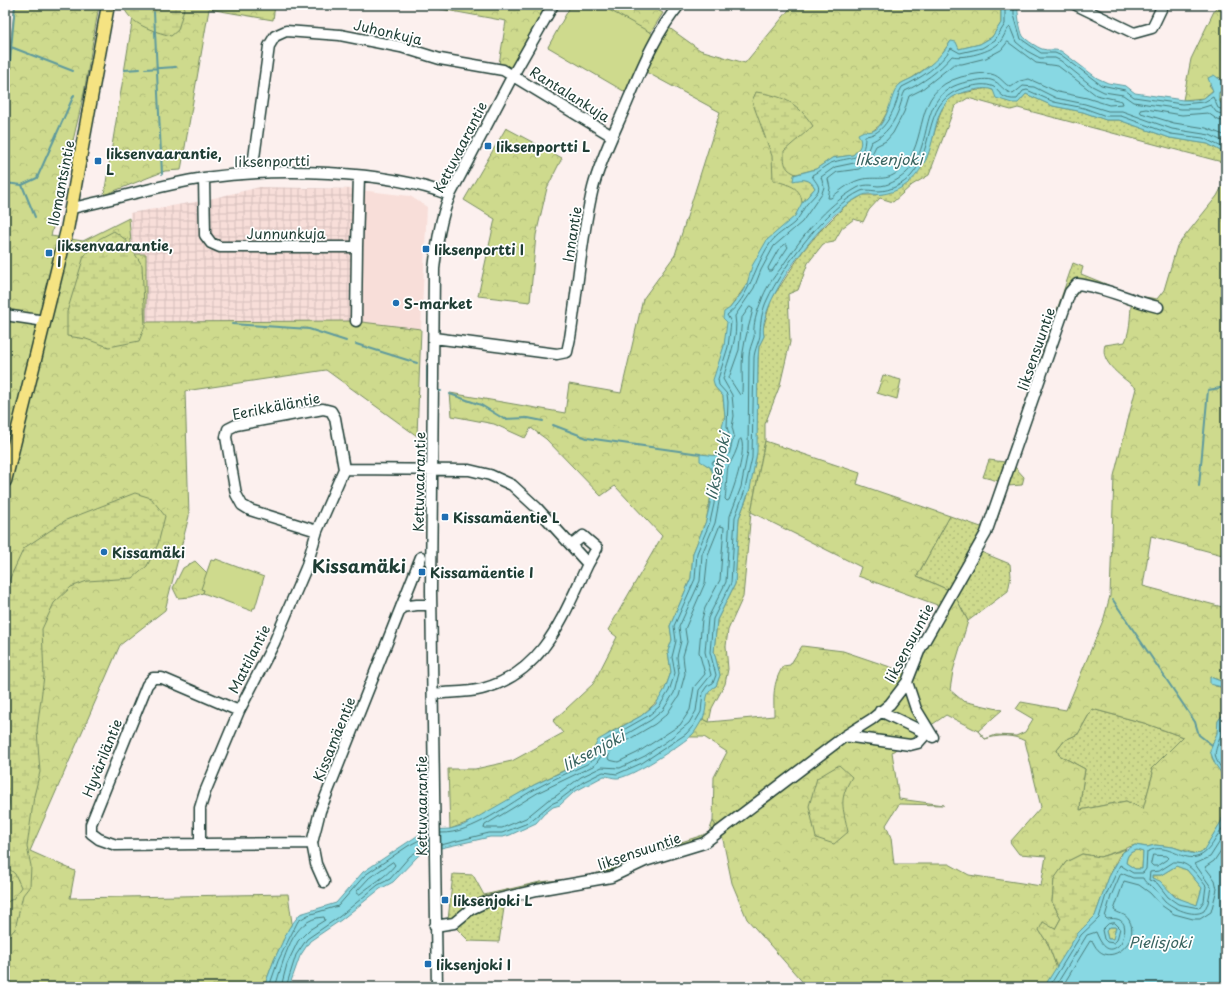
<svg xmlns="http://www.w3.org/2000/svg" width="1231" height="992" font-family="'Playpen Sans',sans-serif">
<defs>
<pattern id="industrial-grid" width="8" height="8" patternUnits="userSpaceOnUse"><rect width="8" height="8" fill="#f8ded9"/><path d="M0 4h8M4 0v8" fill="none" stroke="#d4bfbb"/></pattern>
<pattern id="grass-dots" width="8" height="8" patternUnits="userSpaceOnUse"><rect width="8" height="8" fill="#ceda8d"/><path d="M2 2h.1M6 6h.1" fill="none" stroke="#b0bc7a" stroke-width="1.8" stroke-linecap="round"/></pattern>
<pattern id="forest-crowns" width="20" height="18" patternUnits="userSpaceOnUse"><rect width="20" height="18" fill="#ceda8d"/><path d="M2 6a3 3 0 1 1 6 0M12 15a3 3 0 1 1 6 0" fill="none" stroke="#b0bc7a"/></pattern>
<pattern id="wetland-marsh" width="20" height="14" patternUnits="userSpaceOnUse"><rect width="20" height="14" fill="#ceda8d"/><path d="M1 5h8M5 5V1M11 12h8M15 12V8" fill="none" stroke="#b0bc7a"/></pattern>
</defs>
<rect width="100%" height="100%" fill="#fcf0ee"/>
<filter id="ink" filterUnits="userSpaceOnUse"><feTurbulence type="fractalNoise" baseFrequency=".025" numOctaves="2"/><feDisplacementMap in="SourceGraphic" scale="8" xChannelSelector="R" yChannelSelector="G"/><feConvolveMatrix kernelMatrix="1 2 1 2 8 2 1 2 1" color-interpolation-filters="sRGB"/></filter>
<g filter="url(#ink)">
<path fill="#f8ded9" d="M360,190L410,196L427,207L421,329L358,322Z"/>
<path fill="url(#industrial-grid)" d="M260,187L355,189L354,321L146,322V254L132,255L130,213L201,201Z"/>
<path fill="url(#grass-dots)" stroke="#768c60" d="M988,88L1018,103L1026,94L1053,106L1083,112L1106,120H1119L1170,138L1208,144L1226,154V165L1222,162L1018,108L1011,110L968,98L955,106L929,175L912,185L893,202L880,198L869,210L863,222L854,219L842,228L834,242L823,244L808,263L798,290L788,294L790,342L780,385L765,424V441L751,512L743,597L728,630L726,646L728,669L725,684L712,708L709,722L703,719L707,694L710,689L716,686L720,675L714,652L717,620L735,584L739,518L748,495L756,458L758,358L759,346L764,336L763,329L771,300L803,251L820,231L846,205L863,195H876L926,160L941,111L947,100L958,94Z
M1073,263L1083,267L1081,274L1133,295L1130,305L1086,288L1079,291L1069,304L1014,466L1024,477L1022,485L1008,486L997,520L981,552L1010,564L1011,576L1008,591L968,621L953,592L917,576L950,516L981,527L989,514L998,481L983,477L989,460L1005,462Z
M1092,709L1144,723L1183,737L1151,769L1153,773L1143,810L1126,801L1080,810L1081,796L1085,769L1059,755L1057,750L1065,740L1078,734Z
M713,821L722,835L707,847L700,850L655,862L616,881L541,892L505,901L499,942L469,941L448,920L453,874L473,875L484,895L540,882L588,877L644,854L703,835L709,832Z"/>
<path fill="url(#forest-crowns)" stroke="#768c60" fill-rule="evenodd" d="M15,5H99L84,93L51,236L83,241L129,218L132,254H146V322L353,321L421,329L417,436L326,370L185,391L189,516L165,610L120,645L30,851L75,871L70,898L288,894L292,923L274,960L264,987H5V86Z
M135,5H275L273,20L209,9L181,170L165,171L104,195Z
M419,5H548L526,41L512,69L499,64L506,21Z
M586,5H648L663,13L639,51Z
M793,5H1001V23L992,37L980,44L959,49L951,41L937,60L912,78L900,84L894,94L891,105L880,125L861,140V146L853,155L832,158L816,169L796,174L815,188L795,216L758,256L747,284L730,308L724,347L714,380L715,387L723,396L725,416L722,427L725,434L718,456L700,455L705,464L710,467L713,473V485L706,521L693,553L691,578L670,626L672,640L668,651L671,672L665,689L660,699L641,716L609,733L596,745L591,757L534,785L477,819L450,829L448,769H475L512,761L563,733L553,721L593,684L617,637L608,630L662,536L615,486L601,496L546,439L531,428L525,438L494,424L452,416L450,393L565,413L569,384L621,393L643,299L675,255L720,112L646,72L668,27L700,50L745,63Z
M1217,5H1226V84L1219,77L1209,85L1213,90L1204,98L1183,100L1191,59Z
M1219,92H1226V107C1219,104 1218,99 1219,92Z
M506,128L562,158L547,188L536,235L530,302L478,296L495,219L464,200Z
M1224,183H1226V556L1151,536L1143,586L1226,608V683L1210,677L1215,686L1226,688V710L1218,721L1217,734L1212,745V758L1226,780V807L1221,822L1206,847L1203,851L1196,854L1173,847L1155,845L1147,847L1135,845L1100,857L1082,854L1066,862L1054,880L1052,902L1061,918L1055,929L1039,930L1048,944L1057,968L1044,987H807L747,919L732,883L722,835L713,821L714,777L727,752L704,737H689L703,719L709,722L774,716C774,695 772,685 783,666L790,665L802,646L843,651L905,672L911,658L940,606L858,576L861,567L751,512L765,441L860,473L857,484L950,516L917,576L953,592L968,621L953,671L950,690L963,701L1002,710L978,731L985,739L996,735L1016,736L1025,732L1033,719L1016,709L1021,702L1066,710L1104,618L1110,596L1114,476L1136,388C1124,378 1099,363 1105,345L1125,342C1132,326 1129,311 1133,295L1157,299L1164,290L1177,246L1217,196ZM1092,709L1144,723L1183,737L1151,769L1153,773L1143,809L1126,801L1080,810L1081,796L1085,769L1059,755L1057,750L1065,740L1078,734ZM946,715L978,731L985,739C998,735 1012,734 1025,741L1041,807L1010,842L1019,854L1046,856L1041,886L969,875L949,864H894L891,838L886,825L899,804L944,805L899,799L892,752Z
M883,375L901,380L897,399L877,393Z
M195,561L210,576L203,593L191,597L178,598L173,588L183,568Z
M1137,850L1143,852L1142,869H1135L1126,863C1127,855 1130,852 1137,850Z
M1176,866L1187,870L1202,888L1197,905C1172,899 1172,890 1152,878V875H1161Z
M1110,927H1116L1114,939H1108L1106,931Z"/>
<path fill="url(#wetland-marsh)" stroke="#768c60" d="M123,5H185L178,30L171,36C154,31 129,25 123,5Z
M756,92C783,96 797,102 813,126L784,151C784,163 784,169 796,174L794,175C803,181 810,178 815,188L802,203C801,186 788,185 773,180L772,156L752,101Z
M114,231L126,240L142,265L145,326L139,341L109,347L86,339L67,336V312L84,256L99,239Z
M135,493L151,498L165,516L158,544L147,566L133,578L87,581L71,587L54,603L42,629L44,676L37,730L40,772L34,796L27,847L31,866L30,886L23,895L15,929L5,940V903L13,899L21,887L15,874L6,866L5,862C5,848 3,834 5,820C6,808 14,804 5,790V604L10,578L24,548L66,520Z
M839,765L852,777C838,800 843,807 848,832L834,844L816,838L809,806L817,778Z
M1126,849L1119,856L1109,877L1095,916L1078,933L1057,968L1048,944L1039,930L1043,922L1055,929L1061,918L1052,902L1054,879L1066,862L1082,854L1100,857Z"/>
<path fill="#ceda8d" stroke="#768c60" d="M571,5H600L655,35L627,93L548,47Z
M216,559L264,577L255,608H253L252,611L203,593L204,590L201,589L211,560L215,561Z"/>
<path fill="#88d8e3" stroke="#5e9a9d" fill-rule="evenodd" d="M1001,5H1018C1017,11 1020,31 1023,36C1027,41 1037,47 1042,49C1048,51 1054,49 1061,51L1097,78L1108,83L1126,86L1135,93L1183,100H1196L1204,98L1213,91L1208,78L1214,75L1226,84V92H1219C1218,99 1219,104 1226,107V154L1208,144L1170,138L1119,120H1106L1083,112L1053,106L1026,94L1018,103H1012L996,98L993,90C985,87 978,89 969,91C932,98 939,129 927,157C919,176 904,191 883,194C879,195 875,194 871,194C863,193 856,199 849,203C822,220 756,303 764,336L759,346L758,358L757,452L750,489L739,518L735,584L717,620L714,652L720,675L716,686C702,693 709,706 703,718C700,723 697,729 693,734C684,743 628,780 616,778C612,778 609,776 604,776L574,792L560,805L553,807L544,814L536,823L510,835L503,837H490L423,852L418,856L393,882L380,889L341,920L310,941L300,956L289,987H264L274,960L289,928L300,914L336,903L363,872L417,836L430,830L450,829L464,825L534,785L585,761L590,757L598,740L641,716L656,704L665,689L669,678L671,672L668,651L672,640L670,626L691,578L693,553L706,521L710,504L713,473L710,467L700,461V454L718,456L725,434L722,427L725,416L723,396L715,387L713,380L724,346L727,322L723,318L724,312L730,308L741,294L747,284L752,266L767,240L795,216L802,203L815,188C810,178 803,179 793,181L794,175L816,169L832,158L853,155C861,148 863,143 858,134L864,131C885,137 889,101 896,89C900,82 907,81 914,77C929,67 941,57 951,41L956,42L959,49L980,44L992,37L1001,23Z
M1210,677L1226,683V688L1210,684Z
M1226,710V780L1215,764L1210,751L1217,733L1218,721Z
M1226,807V987H1044L1078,933L1095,916L1109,877L1123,852L1135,845L1147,847L1155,845L1173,847L1190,853L1196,854L1203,851L1221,822ZM1137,850L1143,852L1142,869H1135L1126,863C1127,854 1130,852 1137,850ZM1176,866L1187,870L1202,888L1197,905L1175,897L1160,881L1152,878V875H1161ZM1110,927H1116L1113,939H1108L1106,931Z"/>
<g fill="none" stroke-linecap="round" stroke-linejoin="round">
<path stroke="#497b7a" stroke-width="1" d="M1014,5V15L1021,39L1041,53H1055L1064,57L1101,85L1125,90L1134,97L1182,104L1204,102L1213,97L1218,108L1226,111
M1008,42L1036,63L1058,66L1096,95L1122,101L1123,104L1109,105L1087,98L1058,92L1029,79L1020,81L1011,87C1004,85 1001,76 991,74C982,72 970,75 961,77C910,91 931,141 901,169C886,184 876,175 859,180C849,183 838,192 831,198H828L830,188L828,179L837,172L859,169L868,162L876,146L886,141L893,133L904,112L909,96L921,90L954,64H962L986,58L1001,50Z
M1226,116L1216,112L1211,105L1198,109H1181L1133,102L1123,95L1104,92L1092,86L1061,61L1055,58H1040L1027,51L1016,42L1010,27C1006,30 1004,37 1000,42C992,52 963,59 952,56C939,71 923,83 905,91C902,96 902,101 900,106C895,122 886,135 871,142L866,155L859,162L835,167L821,177L824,187L822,193L802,222L774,246L761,270L754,288L735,316C739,338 728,359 723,379L732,395L734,416L732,427L734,435L729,455L720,466L722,473V486L715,523L702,554L700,581L679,627L681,641L677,657L679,673L674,693L663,710L651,720L606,746L602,755L595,765L539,792L485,825L484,828H502L526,818L548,800L556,796L581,777L602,767L620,768L645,756L667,741L689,723L696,711L699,690L711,675L705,652L708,618L726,582L730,516L741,487L748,451L749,357C749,349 752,344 754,337C755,334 753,331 754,328C754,322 758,308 761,302C765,289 773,278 781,268C802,237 825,206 857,188C864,184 871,185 878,186C888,186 898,180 905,174C937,146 914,93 967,82C975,81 984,78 991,80C1002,83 1000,90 1013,94L1023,86L1034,87L1056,98L1085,104L1108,111H1122L1172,129L1210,135L1226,143
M1226,122L1218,120L1208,113L1182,115L1146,109L1140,110L1141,113L1174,123L1206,128L1226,136
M786,244L788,247L772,271H769L768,268L778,250Z
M750,307L753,309C750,323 745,337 743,352C741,365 743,380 742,393L740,395L729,378L739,350L742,318Z
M741,439C747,450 734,488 729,500L727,501L725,499C726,494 727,469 728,467C733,458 737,451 739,441Z
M720,526L724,527L720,580L705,608L702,619L699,652L705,674L694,687L690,710L680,725L637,753L618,762L609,760L608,758L611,750L655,724L667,714L679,696L685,674L683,656L687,642L685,629L705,583L708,555Z
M1226,716C1221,722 1223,727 1221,734C1215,755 1210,754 1226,774
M441,833C473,834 509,803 537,788C553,779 570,772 587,764L594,759L602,742L648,716L659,707L669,691L675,673L672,657L676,641L674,626L695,579L697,553L710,522L714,504L717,473L712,462L722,458L726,447L729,434L727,427L728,402L727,394L719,385L718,379L728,347L731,322L727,315C750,297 754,267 769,245C775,235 786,230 794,223C800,217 802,211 806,205C810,200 815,196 818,191C821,185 813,180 812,175C820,171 826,164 834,162C852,156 865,162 865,136C881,135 889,120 895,106C898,99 898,93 902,87C921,78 940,66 951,48L960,53L982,48L995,40L1005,24V5
M441,845L489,833H502L528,823L551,804L558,801L583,782L603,772L617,774L642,763L686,734L693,726L701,712L703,692L707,686L713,683L716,675L710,652L713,619L731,583L735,517L744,493L752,458L754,358C754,351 760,339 760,335C760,324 762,310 767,300C782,267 828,206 861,191C867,189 872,191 879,191C890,191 903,184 911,176C937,146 921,97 968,87C977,85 985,83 994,87C1001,94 1003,100 1017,99L1023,91L1027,90L1054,102L1084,108L1106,116H1121L1171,134L1203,138L1226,149
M1153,855L1167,856L1169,858L1157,866H1153L1151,864Z
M393,862L395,865C386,877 372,884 360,894H357V891L369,878Z
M1174,862C1189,861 1197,875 1206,886L1204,901L1199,908L1178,904L1168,897L1157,883L1149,880L1150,872L1159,871Z
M1115,923L1120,928L1117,940L1114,943L1107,942L1104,939L1102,930L1108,924Z
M269,987L278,961L298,921L308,915L338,906L365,875L408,846L429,835
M275,987C284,961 291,918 324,917L325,920L309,930L298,941L287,964L281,987
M286,987L296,955L307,939L339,917L378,885L390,879L410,856L421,849L429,847
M1049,987L1081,935L1099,918L1106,895L1120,865L1133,873H1143L1146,869L1147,852C1173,837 1191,880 1215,840C1219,834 1223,828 1226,821
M1055,987L1087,935L1096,932C1100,942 1108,958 1121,943C1128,928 1126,916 1107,919L1105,917L1111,896L1121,873L1133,878H1143C1146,885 1150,884 1154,888C1158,892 1161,897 1165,901C1173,908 1193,918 1204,911L1208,903L1211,887L1195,864L1210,857L1226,832
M1062,987L1090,941L1093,942C1106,972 1142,942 1129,920C1125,913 1118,914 1114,910L1124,881L1139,885L1150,893L1161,905L1174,914L1193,919H1200L1211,912L1217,889L1215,880L1205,867L1214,861L1226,843"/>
<path stroke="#5e9a9d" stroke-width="2" d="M154,5V6
M154,12L162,174
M11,47L73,71
M145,69L176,67
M124,70L140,69
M5,116L15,5
M5,183L22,185L37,178L74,95
M22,185L35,217
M232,324L309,329L346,341
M356,344L417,363
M427,366V387
M438,391H441
M450,394L481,405L504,419L528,418L543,421
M553,425L587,438L700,454
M1199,486L1208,390L1226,387
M1113,600L1195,722L1199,735L1212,745"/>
<defs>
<path id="minor" d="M1076,5L1134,33L1152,28L1163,5
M252,173L269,46L275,36L286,31L340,35L401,47L440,59L503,70L612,136
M204,179L205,235L211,243L220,247H357L359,176
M72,208C116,199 160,185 204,178C275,168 383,169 450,195
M5,315L45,321
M356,321L357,247
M434,338L557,354L567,352L570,338C578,288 581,237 593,188C601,157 617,127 629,98C643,65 656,33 679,5
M317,531L250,510L242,505L236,494L226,437L228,429L236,425L323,409L331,411L335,418L344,469
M572,545L583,536L597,548L588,564
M401,607L417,605H431
M907,682L916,709L933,737
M880,711L932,736
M845,736L910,745L918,743L926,734
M312,843L200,844V808L205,792L239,711L274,643L288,610L306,568L317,531L344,469L469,470L490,475L512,485L537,508L588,564C563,616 544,673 482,689C467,693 449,692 434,694
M200,844L116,845L99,839L91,833V824L147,685L153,678H162L239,711
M324,882L316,864L312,843L320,811L421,557
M435,926L454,923L471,909L486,902L537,890L611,877L645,861L704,843L845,736L872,719L890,704L907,682L920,649L986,533L1070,292L1077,284C1105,287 1131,301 1158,307
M437,987L431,591L434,269C437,244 440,219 450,195L513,75L553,5"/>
<path id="major" d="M5,481L67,230L108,5"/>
</defs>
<use href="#minor" stroke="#1f3d34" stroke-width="13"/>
<use href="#major" stroke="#1f3d34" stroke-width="15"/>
<use href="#minor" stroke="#fff" stroke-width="10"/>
<use href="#major" stroke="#f5e382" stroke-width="12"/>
</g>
</g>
<g fill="#1f6fb2" stroke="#fff" stroke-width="1.5">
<rect x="484" y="142" width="8" height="8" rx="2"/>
<rect x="94" y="157" width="8" height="8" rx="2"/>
<rect x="422" y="245" width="8" height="8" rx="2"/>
<rect x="45" y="249" width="8" height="8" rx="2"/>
<circle cx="396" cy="303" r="4"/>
<rect x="441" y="513" width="8" height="8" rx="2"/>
<circle cx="104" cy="552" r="4"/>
<rect x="418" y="568" width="8" height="8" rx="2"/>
<rect x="441" y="896" width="8" height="8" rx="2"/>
<rect x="424" y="960" width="8" height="8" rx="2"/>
</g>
<g text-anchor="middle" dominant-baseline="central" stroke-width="3.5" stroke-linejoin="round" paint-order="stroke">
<g font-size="14" fill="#1f3d34" stroke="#fff">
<text transform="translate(388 32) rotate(13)">Juhonkuja</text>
<text transform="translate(570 94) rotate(32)">Rantalankuja</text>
<text transform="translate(460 147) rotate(-63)">Kettuvaarantie</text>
<text transform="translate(272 161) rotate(-1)">Iiksenportti</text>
<text transform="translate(61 183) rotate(-79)">Ilomantsintie</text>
<text x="286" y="233">Junnunkuja</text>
<text transform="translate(572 234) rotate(-81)">Innantie</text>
<text transform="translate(1036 349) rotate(-71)">Iiksensuuntie</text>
<text transform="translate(276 406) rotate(-11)">Eerikkäläntie</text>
<text transform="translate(419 482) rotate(-89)">Kettuvaarantie</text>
<text transform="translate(909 643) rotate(-62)">Iiksensuuntie</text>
<text transform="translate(249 659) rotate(-63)">Mattilantie</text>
<text transform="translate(334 739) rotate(-68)">Kissamäentie</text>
<text transform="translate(102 758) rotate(-68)">Hyväriläntie</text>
<text transform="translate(421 806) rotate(-90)">Kettuvaarantie</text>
<text transform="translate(639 851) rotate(-19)">Iiksensuuntie</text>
</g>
<g font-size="14" font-weight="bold" fill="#1f3d34" stroke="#fff" text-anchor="start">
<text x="496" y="146">Iiksenportti L</text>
<text x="106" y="153">Iiksenvaarantie,<tspan x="106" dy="16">L</tspan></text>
<text x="57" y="245">Iiksenvaarantie,<tspan x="57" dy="16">I</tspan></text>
<text x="434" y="249">Iiksenportti I</text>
<text x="404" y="303">S-market</text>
<text x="453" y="517">Kissamäentie L</text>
<text x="112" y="552">Kissamäki</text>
<text x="430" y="572">Kissamäentie I</text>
<text x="453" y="900">Iiksenjoki L</text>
<text x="436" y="964">Iiksenjoki I</text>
</g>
<g font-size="15" font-style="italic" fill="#396460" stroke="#fff">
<text x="889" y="158">Iiksenjoki</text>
<text transform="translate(717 466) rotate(-78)">Iiksenjoki</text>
<text transform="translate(593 750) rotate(-28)">Iiksenjoki</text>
<text x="1160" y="941">Pielisjoki</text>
</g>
<g font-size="18" font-weight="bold" fill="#1f3d34" stroke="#fff">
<text x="359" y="565">Kissamäki</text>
</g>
</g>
<rect width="1231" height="992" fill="none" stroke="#fff" stroke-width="20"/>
<rect x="10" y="10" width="1211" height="972" fill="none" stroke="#1f3d34" stroke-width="1.5" filter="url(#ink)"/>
</svg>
